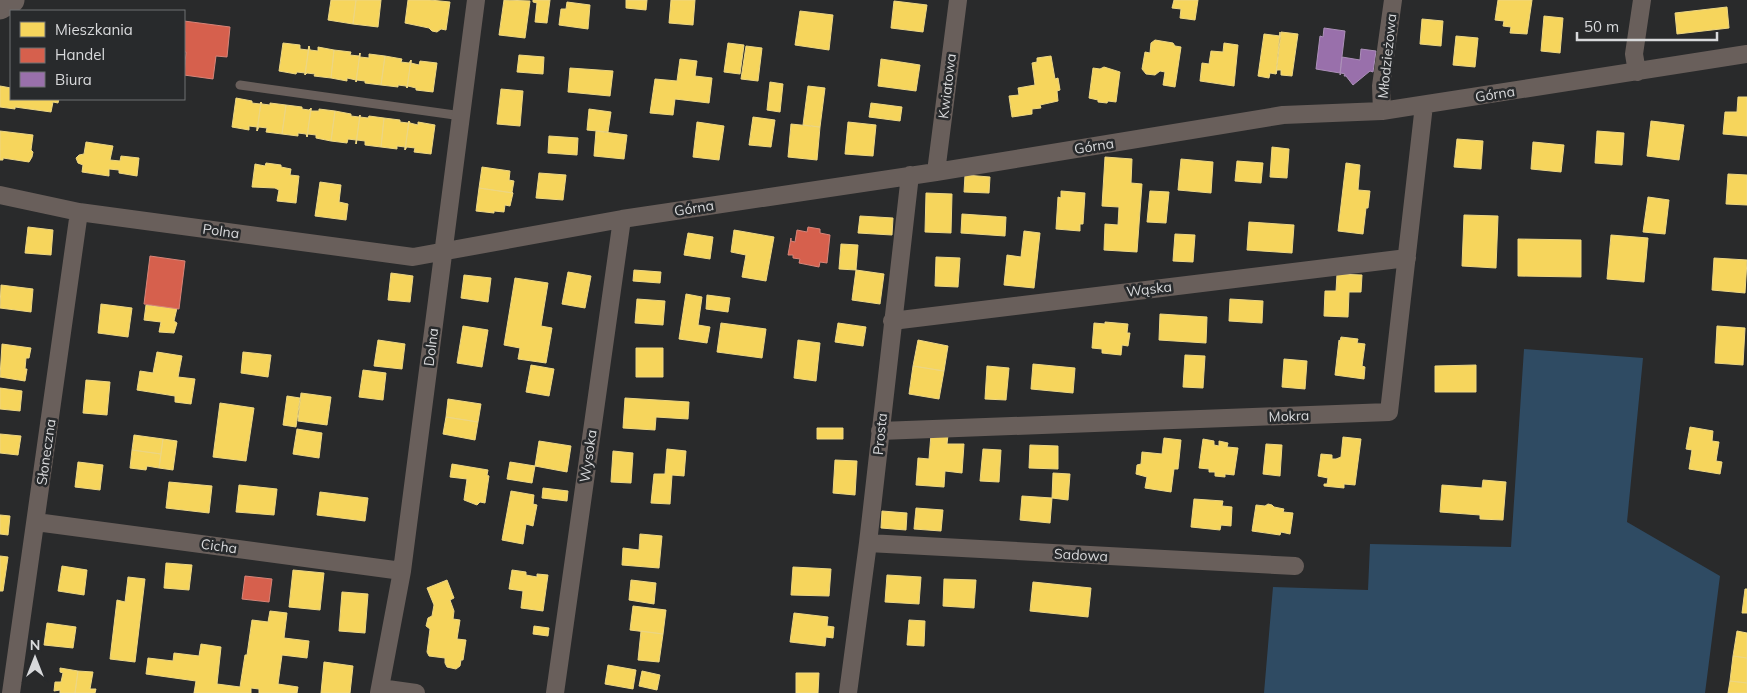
<svg xmlns="http://www.w3.org/2000/svg" width="1747" height="693" font-family="Mulish,sans-serif">
<rect width="100%" height="100%" fill="#292a2b"/>
<path fill="#2f4b63" d="M1524,349L1643,358L1627,522L1720,576L1705,693H1264L1273,587L1368,590L1370,544L1511,547Z"/>
<path fill="#f6d55c" stroke="#edd682" d="M331,0H356L353,24L328,20Z
M356,0H381L378,27L353,24Z
M408,0H430L450,2L446,30L441,29L437,32L432,31L429,28L405,23Z
M504,0L530,1L525,38L499,35Z
M533,0H550L547,23L535,22L537,3L533,2Z
M626,0H647L646,10L626,8Z
M671,0H695L693,25L669,23Z
M1174,0H1198L1195,20L1180,18L1181,9L1172,8Z
M1498,0H1532L1527,34L1510,33L1511,27L1503,26L1504,21L1495,20Z
M894,1L927,5L923,32L891,28Z
M567,2L590,5L588,29L559,25L561,9H566Z
M1727,7L1729,28L1677,34L1675,13Z
M800,11L833,15L829,50L795,45Z
M1544,16L1563,18L1560,53L1541,51Z
M1422,19L1443,21L1441,46L1420,44Z
M1280,32L1276,74L1270,73L1269,78L1258,76L1264,34L1280,36Z
M1281,32L1298,34L1292,76L1281,75V70H1277L1276,74Z
M1456,36L1478,38L1475,67L1453,65Z
M1155,40L1173,43L1175,46L1181,47L1175,87L1163,85L1165,72L1160,71L1155,75L1146,74L1142,69L1145,52L1150,53L1151,43Z
M283,43L300,45V49L308,50L309,46L305,75V73L297,72L296,74L279,71Z
M728,43L744,45L740,74L724,72Z
M1224,43L1238,45L1234,86L1200,81L1202,63L1209,64L1211,51L1223,52Z
M309,46L310,50L318,51V47L334,50L331,78L314,76L315,74L307,73L305,75Z
M746,46L762,48L758,81L741,79Z
M334,50L351,52L350,55L359,56L360,53L356,82V80L347,78V81L331,78Z
M360,53V57L369,58V54L385,56L381,85L365,83V81L357,80L356,82Z
M519,55L544,57L543,74L517,72Z
M385,56L402,59L401,62L409,63L411,60L407,88L406,86L398,85V87L381,85Z
M1051,56L1055,79L1058,78L1060,90L1057,91L1058,101L1040,105L1041,108L1032,109V114L1012,117L1009,96L1019,95L1018,88L1035,85L1032,63L1037,62V58Z
M680,59L697,61L695,76L712,78L709,103L675,99L673,115L650,113L655,79L677,81Z
M881,59L920,65L916,91L878,86Z
M411,60V63L419,65L420,61L437,63L433,92L416,90V88L408,86L407,88Z
M1104,67L1120,72L1116,102L1108,101L1107,103L1098,102V100L1089,98L1093,68L1100,69Z
M570,68L613,71L610,96L568,92Z
M770,82L783,84L780,112L767,110Z
M0,86L11,88V99H59L58,103L53,102L51,112L15,107V109L0,107Z
M808,86L825,88L820,127L803,125Z
M501,89L523,91L520,126L497,124Z
M1738,97H1747V136L1723,134L1725,112H1737Z
M236,98L252,101V103L260,104L261,102L257,131V127L249,126V130L232,127Z
M261,102L262,104L270,105V103L286,105L282,134L266,132L267,128L259,127L257,131Z
M871,103L902,107L900,121L869,117Z
M286,105L302,107V109L309,110L311,108L307,137L306,134L298,133V136L282,134Z
M311,108V111H319V109L335,111L331,141L316,138V135L308,134L307,137Z
M589,109L611,112L608,132L587,130Z
M335,111L351,114V116L359,117L360,115L356,144V140L348,139L347,143L331,141Z
M360,115V117L368,118L369,116L384,118L381,147L365,145V141L357,140L356,144Z
M753,117L775,120L771,147L749,145Z
M384,118L400,120V122L408,123L409,121L405,150V147L397,146V149L381,147Z
M409,121L410,123L418,125V122L435,125L431,154L414,152L415,148L407,147L405,150Z
M1651,121L1684,125L1679,160L1647,156Z
M697,122L724,126L719,160L693,157Z
M848,122L876,125L873,156L845,154Z
M791,124L820,127L817,160L788,157Z
M0,131L33,135L31,150L33,152L32,157L29,162L3,158V160H0Z
M596,131L627,135L624,159L594,156Z
M1597,131L1624,133L1622,165L1595,163Z
M549,136L578,138L577,155L548,153Z
M1457,139L1483,141L1481,169L1454,167Z
M86,142L113,146L110,160L120,161L121,156L139,158L137,176L119,173V170L109,169V176L82,172L83,165L78,163L76,158L79,155L84,154Z
M1533,142L1564,145L1561,172L1531,169Z
M1272,147L1289,149L1287,178L1270,177Z
M1105,157L1132,159L1131,183L1142,184L1137,252L1104,250L1105,224L1118,225L1119,207L1102,206Z
M1181,159L1213,162L1211,193L1178,190Z
M1237,161L1263,163L1261,183L1235,181Z
M266,163L281,165V167L291,169L290,175L299,176L296,203L277,201L279,190L275,188L252,187L255,164L265,166Z
M1346,163L1360,165L1358,190L1370,191L1368,208H1366L1363,234L1338,231Z
M482,167L510,171L509,180L514,181L512,192L513,193L479,188Z
M539,173L566,175L563,200L536,198Z
M1728,174L1747,175V205L1726,204Z
M965,175L990,177L989,193L964,192Z
M320,182L341,185L339,202L348,204L346,220L315,216Z
M479,188L513,193L510,206L505,205L504,212L494,211V213L476,211Z
M1061,191L1085,193L1083,224H1080V231L1056,229L1058,197L1061,198Z
M1150,191L1169,192L1166,223L1147,222Z
M926,193L952,194L951,233L925,232Z
M1648,197L1669,200L1665,234L1643,232Z
M962,214L1006,217L1005,236L961,233Z
M1464,215L1498,216L1496,268L1462,266Z
M860,216L893,218L892,235L858,233Z
M1249,222L1294,225L1292,253L1247,250Z
M28,227L53,230L51,255L25,253Z
M734,230L774,237L766,281L742,277L746,255L731,252Z
M1024,231L1040,233L1034,288L1004,285L1007,255L1021,257Z
M688,233L713,237L710,259L684,255Z
M1175,234L1195,235L1193,262L1173,261Z
M1611,235L1648,238L1644,282L1607,279Z
M1518,239L1581,240V277L1518,276Z
M841,244L858,245L856,270L839,269Z
M936,257L960,258L958,287L935,286Z
M1714,258L1747,260L1745,293L1712,290Z
M634,270L661,272L660,283L633,281Z
M856,270L884,274L880,304L852,300Z
M568,272L591,276L585,308L562,304Z
M391,273L413,276L410,302L388,300Z
M1337,274L1362,275L1361,292H1349L1348,317L1324,316L1325,291H1336Z
M464,275L491,278L488,302L461,298Z
M515,278L548,283L541,326L552,328L546,363L518,359L520,348L504,345Z
M1,285L33,289L31,312L0,308Z
M686,294L702,297L698,325L710,327L707,343L679,339Z
M707,295L730,298L728,312L706,309Z
M637,299L665,301L663,325L635,323Z
M1230,299L1263,301L1262,323L1229,321Z
M101,304L132,308L128,337L98,333Z
M146,305L177,308L174,321L177,323L174,333L159,332L161,322L144,320Z
M1160,314L1207,317L1206,343L1159,340Z
M1105,322L1128,324L1127,333H1130L1128,346L1122,345L1121,355L1102,353V349L1092,348L1094,323L1105,324Z
M721,323L766,329L762,358L717,352Z
M838,323L866,327L863,346L835,342Z
M463,326L488,330L482,367L457,363Z
M1717,326L1745,328L1743,365L1715,363Z
M1341,337L1358,339L1357,343L1365,344L1362,366L1365,367L1364,379L1335,375L1339,340L1340,341Z
M378,340L405,344L402,369L374,366Z
M798,340L820,343L816,381L794,378Z
M918,340L948,346L944,371L913,366Z
M2,344L31,348L29,358H26L25,369H27L25,381L0,377Z
M636,348H663V377H636Z
M157,352L182,356L178,377L195,379L191,404L175,402V396L137,390L140,371L153,373Z
M243,352L271,355L268,377L241,373Z
M1185,355L1205,356L1203,388L1183,387Z
M1284,359L1307,361L1305,389L1282,387Z
M1033,364L1075,368L1073,393L1031,389Z
M531,365L554,369L549,396L526,392Z
M1476,365V392H1435V366Z
M913,366L944,371L939,399L909,394Z
M987,366L1009,368L1006,400L985,399Z
M363,370L386,373L383,400L359,397Z
M86,380L110,382L107,415L83,413Z
M0,388L22,391L20,411L0,409Z
M301,393L331,397L327,425L298,421Z
M287,396L300,398L296,427L283,425Z
M625,398L689,402L688,419L656,417L655,430L623,428Z
M448,399L481,404L478,422L446,417Z
M220,403L254,408L246,461L213,457Z
M446,417L478,422L475,440L443,434Z
M1690,427L1713,431L1712,441L1719,442L1716,461L1722,462L1720,474L1689,469L1692,450L1686,449Z
M817,428H843V439H817Z
M297,429L322,433L319,458L293,454Z
M0,434L21,436L18,455L0,453Z
M931,434L948,435L947,444H964L962,473L945,471L944,487L916,485L918,458L929,459Z
M134,435L163,439L161,454L132,450Z
M1343,437L1361,439L1355,485L1344,484V488L1324,486V484H1327L1328,478L1318,476L1321,454L1332,455V459H1336L1341,457Z
M1164,438L1181,440L1178,469H1174L1171,492L1145,488L1147,477L1136,474L1137,465L1141,464L1142,452L1162,454Z
M163,439L177,441L173,470L159,468Z
M1203,439L1214,441V445L1219,446V441L1228,443L1227,447L1238,448L1234,475L1225,474V477L1215,476V472H1209V469L1199,468Z
M539,441L571,446L567,472L535,466Z
M1266,444L1282,445L1280,476L1263,474Z
M1030,445L1058,446V469L1029,468Z
M667,449L686,451L684,476L672,475L670,504L651,503L654,474H665Z
M983,449L1001,450L999,482L980,481Z
M132,450L161,454L159,468L147,466L146,470L130,468Z
M613,451L633,453L631,483L611,482Z
M835,460L857,461L855,495L833,493Z
M78,462L103,465L100,490L75,487Z
M510,462L535,466L532,483L507,479Z
M452,464L488,470L487,475L489,476L485,503L480,502L477,505L464,500L467,479L450,477Z
M1053,473L1070,474L1068,500L1052,498Z
M1483,480L1506,482L1503,520L1480,519V515L1440,512L1442,485L1482,488Z
M169,482L212,486L209,513L166,508Z
M239,485L277,489L274,515L236,512Z
M543,488L568,491L567,501L542,498Z
M511,491L534,495L533,504L537,505L533,526L526,524L523,544L502,540Z
M320,492L368,498L365,521L317,515Z
M1022,496L1052,498L1050,523L1020,520Z
M1194,499L1223,501L1222,506L1232,507L1231,526L1221,525L1220,530L1191,527Z
M1268,504L1272,505L1274,507L1284,509L1283,512L1293,513L1290,534L1281,532L1280,535L1252,531L1256,505L1265,506Z
M916,508L943,510L941,531L914,529Z
M882,511L907,513L906,530L881,528Z
M0,515L10,516L8,535L0,534Z
M640,534L662,536L659,568L622,565L623,548L639,550Z
M0,556L8,557L3,591H0Z
M166,563L192,565L189,590L164,588Z
M62,566L87,570L84,595L58,591Z
M793,567L831,569L829,596L791,595Z
M293,570L324,573L320,610L289,607Z
M512,570L526,572V575L537,577V574L548,575L543,611L521,608L523,591L509,589Z
M887,575L921,577L919,604L885,602Z
M128,577L145,579L135,662L110,659L117,600L125,602Z
M944,579L976,580L974,608L943,606Z
M447,580L454,598L450,600L454,611L453,619L460,620L457,639L466,640L463,660H461L460,666L456,669L447,667L445,663V658L429,656L427,652L430,629L426,626L428,618L432,616L434,605L427,588Z
M631,580L656,583L654,604L629,600Z
M1033,582L1091,588L1088,617L1030,611Z
M1745,589H1747V613H1742Z
M342,592L368,594L365,633L339,631Z
M633,606L666,610L663,634L630,630Z
M270,611L287,613L284,638L309,641L307,658L282,655L278,684L298,687L297,693H259V689L251,688V693H194L196,681L146,674L148,658L173,661L174,653L199,656L201,644L221,647L217,684L240,687L245,655H247L252,620L268,622Z
M794,613L828,617L827,626L834,627L833,638L826,637L825,646L790,642Z
M909,620L925,621L924,646L907,645Z
M47,623L76,627L73,648L44,645Z
M534,626L549,628L548,636L533,634Z
M641,631L663,634L659,662L638,660Z
M1737,631L1747,633V658L1733,656Z
M1733,656L1747,658V683L1730,681Z
M324,662L353,666L350,693H321Z
M608,665L636,670L633,689L605,684Z
M60,668L78,671L75,693H60V690L54,691L55,682H61L63,673L60,672Z
M78,671L93,672L90,689H96L95,693H75Z
M642,671L660,675L657,690L639,686Z
M796,673H819L818,693H796Z
M1730,681L1747,683V693H1728Z"/>
<path fill="#d6604d" stroke="#d78478" d="M184,21L230,27L227,57L216,56L213,79L184,75L186,52H184Z
M808,227L820,229V233L830,235L827,263L820,262L819,267L799,263L800,259L793,258V255H788L791,238V241L795,242L797,230L807,232Z
M150,256L185,261L179,309L144,304Z
M245,576L272,579L269,602L242,599Z"/>
<path fill="#9970ab" stroke="#ac90b9" d="M1324,28L1345,31L1340,73L1316,69L1320,36L1323,37Z
M1361,49L1376,51L1373,72L1370,71L1353,85L1346,76H1344L1345,74L1341,73L1340,75L1342,57L1360,60Z"/>
<g fill="none" stroke-linecap="round" stroke-linejoin="round">
<path stroke="#695f5b" stroke-width="9" d="M240,85L462,116"/>
<path stroke="#695f5b" stroke-width="18" d="M1637,72L1634,54L1642,0
M1382,111L1381,86L1393,0
M936,172L958,0
M0,195L79,212L413,257L622,219L936,172L1283,115L1382,111L1747,54
M892,321L1407,258
M880,431L1389,412L1424,105
M36,522L402,571
M868,543L1295,566
M380,688L416,693
M11,693L79,212
M379,693L402,571L476,0
M555,693L622,219
M848,693L868,543L910,175"/>
<path stroke="#6b615d" stroke-width="25" d="M0,7L12,0"/>
</g>
<g text-anchor="middle" dominant-baseline="central" stroke-width="5" stroke-linejoin="round" paint-order="stroke">
<g font-size="14" fill="#d8d9db" stroke="#282a2c">
<text transform="translate(1387 56) rotate(-84)">Młodzieżowa</text>
<text transform="translate(947 86) rotate(-83)">Kwiatowa</text>
<text transform="translate(1495 94) rotate(-9)">Górna</text>
<text transform="translate(1094 146) rotate(-9)">Górna</text>
<text transform="translate(694 208) rotate(-9)">Górna</text>
<text transform="translate(221 231) rotate(8)">Polna</text>
<text transform="translate(1149 289) rotate(-7)">Wąska</text>
<text transform="translate(431 347) rotate(-83)">Dolna</text>
<text transform="translate(1289 416) rotate(-2)">Mokra</text>
<text transform="translate(880 434) rotate(-84)">Prosta</text>
<text transform="translate(46 452) rotate(-82)">Słoneczna</text>
<text transform="translate(588 456) rotate(-82)">Wysoka</text>
<text transform="translate(219 546) rotate(8)">Cicha</text>
<text transform="translate(1081 555) rotate(3)">Sadowa</text>
</g>
</g>
<rect x="10" y="10" width="175" height="90" fill="#282a2c" stroke="#6e7072"/>
<rect x="20" y="22" width="25" height="15" fill="#f6d55c" stroke="#6e7072"/>
<text x="55" y="35" font-size="15" fill="#d8d9db">Mieszkania</text>
<rect x="20" y="48" width="25" height="15" fill="#d6604d" stroke="#6e7072"/>
<text x="55" y="60" font-size="15" fill="#d8d9db">Handel</text>
<rect x="20" y="72" width="25" height="15" fill="#9970ab" stroke="#6e7072"/>
<text x="55" y="85" font-size="15" fill="#d8d9db">Biura</text>
<g transform="translate(35 658)" stroke="#282a2c" stroke-width="4" paint-order="stroke">
<path d="M0-4L9 19L0 12L-9 19Z" fill="#d8d9db"/>
<text y="-8" font-size="14" font-weight="bold" text-anchor="middle" fill="#d8d9db">N</text>
</g>
<path d="M1577 32v8h140v-8" fill="none" stroke="#d8d9db" stroke-width="2.5"/>
<text x="1584" y="32" font-size="15" fill="#d8d9db" stroke="#282a2c" stroke-width="4" paint-order="stroke">50 m</text>
</svg>
